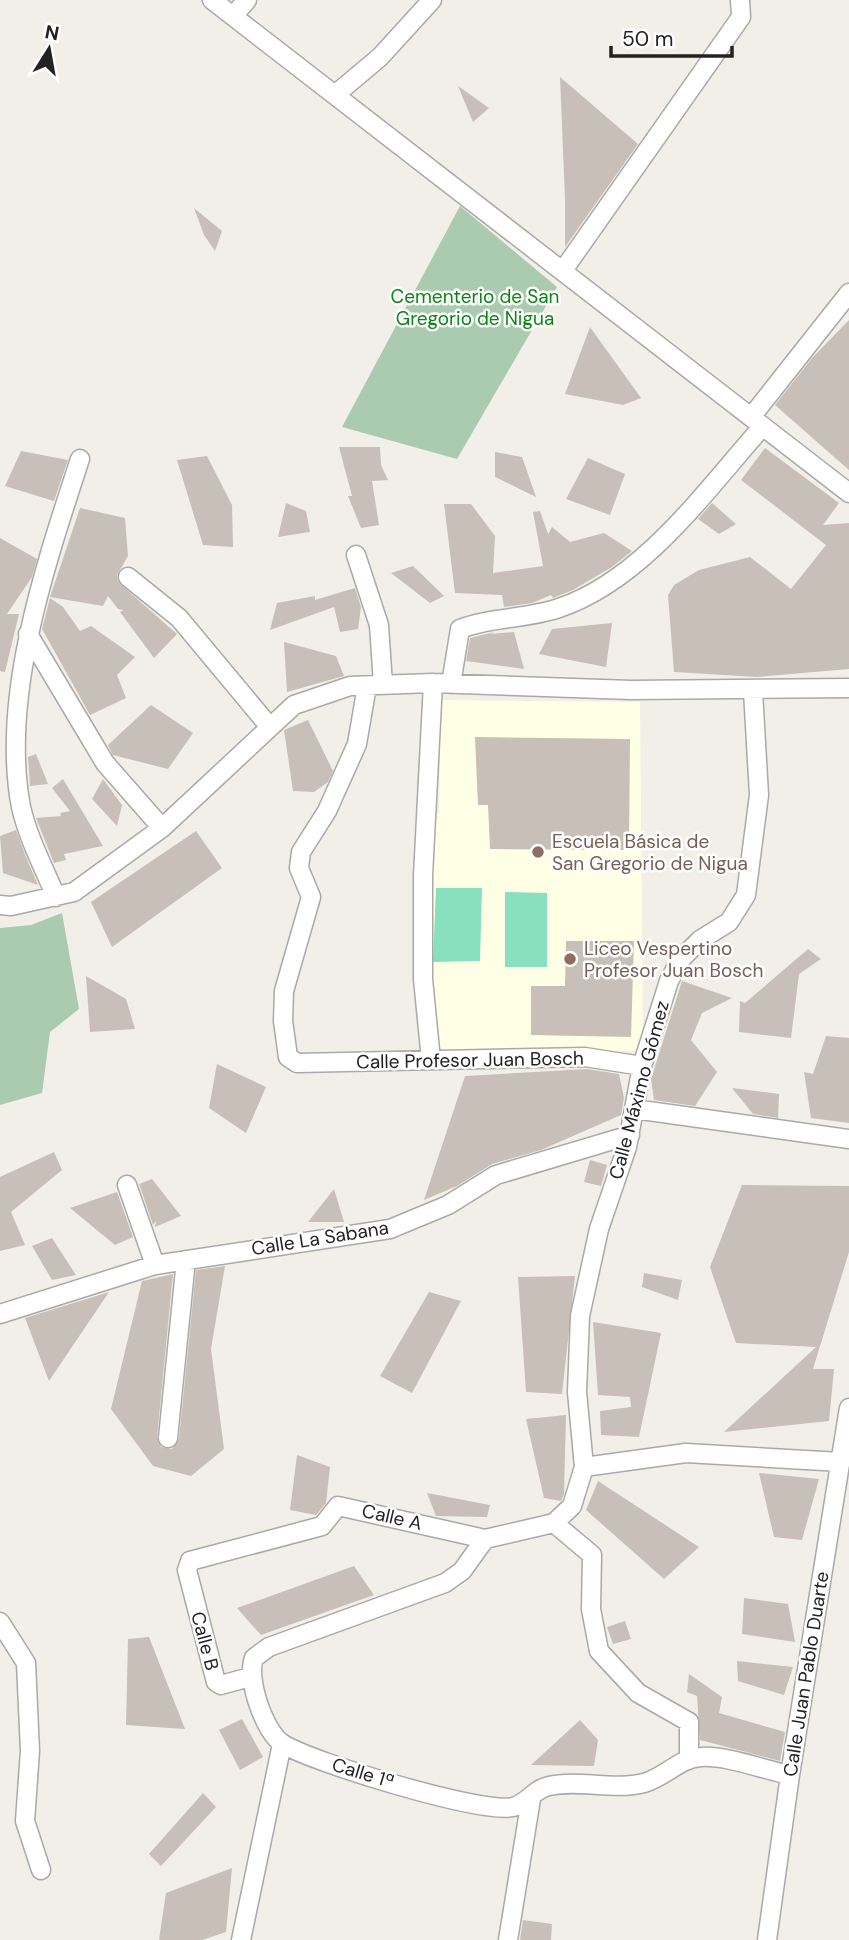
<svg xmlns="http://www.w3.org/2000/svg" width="849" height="1940" font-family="'DM Sans',sans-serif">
<rect width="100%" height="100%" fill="#f2efe9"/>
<path fill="#ffffe5" d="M441,700L640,702L643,1037L640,1051H446L436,1045L430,970L433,823L439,812Z"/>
<path fill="#aacbaf" d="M460,206L557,287L457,459L342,427Z
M62,913L79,1009L50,1032L42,1093L0,1105V928L31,925Z"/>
<path fill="#88e0be" d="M436,888H482L480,961L433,962Z
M505,892L547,893V967H505Z"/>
<path fill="#c7bfb8" d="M560,77L638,144L565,247V199Z
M458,86L489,108L473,122Z
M194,208L222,231L215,251L204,235Z
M849,320V470L775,405L812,358Z
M590,327L641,398L623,405L565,394Z
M339,447H380L381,465L388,480L372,481L379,525L361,528L348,496H352Z
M765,448L839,503L823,525L849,523V669L757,677L674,672L668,595L674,585L699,570L750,557L791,589L826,545L741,480Z
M21,451L68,460L54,501L5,486Z
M495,452L522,457L536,497L495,477Z
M207,456L232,505L233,547L203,545L177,460Z
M588,458L625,474L610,515L566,499Z
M286,503L306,511L310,532L278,537Z
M712,503L736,524L719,534L698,519Z
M444,504H471L495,536L493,573L543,566L533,512L540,511L548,534L552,527L570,542L604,533L632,551L612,567L573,590L553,598L551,595L532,603L504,607L502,595L455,593Z
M80,508L125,518L128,556L117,575L118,582L177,634L154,658L120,612L124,610L118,609L108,596L103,606L50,597Z
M0,538L37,559L32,577L7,614H19L5,672L0,671Z
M413,566L444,596L430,603L391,573Z
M355,588L361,607L358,629L340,632L334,607L270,630L277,603L315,596V600Z
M50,598L63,607L80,631L91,626L135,657L117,675L126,698L90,715L42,629Z
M612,623L606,667L539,654L552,629Z
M495,632L490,634L514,632L524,669L466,661L470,638Z
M284,642L336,656L344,676L287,692Z
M151,705L193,733L168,769L113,755L108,745Z
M308,720L333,771L328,782L314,792L293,791L284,730Z
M475,737L630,739L629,850L490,849L488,805H478Z
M36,754L48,784L30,786L28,757Z
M63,779L103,846L64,854L66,860L54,863L36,818L61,816L60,813L70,811L52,788Z
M103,779L122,805L117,826L92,799Z
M16,830L26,857L38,885L3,873L0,836Z
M196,831L222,868L112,947L91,902Z
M566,941H634L631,1037L531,1035V986H565Z
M808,949L821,959L799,974L791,1038L739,1032L740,1001L745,1003Z
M86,976L126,999L135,1029L90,1032Z
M682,981L732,998L702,1013L691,1040L717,1072L695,1106L654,1100L651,1079Z
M826,1036L849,1038V1123L811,1118L804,1072L813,1074Z
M217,1064L266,1087L246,1133L209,1108Z
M587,1069L619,1074L624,1098L621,1115L541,1150L492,1164L457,1186L424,1200L465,1076Z
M732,1088L779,1094L778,1118L753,1114Z
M54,1152L62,1170L11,1212L25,1245L0,1251V1177Z
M590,1160L607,1165L601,1186L584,1182Z
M152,1179L181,1216L155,1227L156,1221L153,1225L139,1184Z
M742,1185L849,1186V1252L813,1369H834L829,1421L724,1432L816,1347L736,1343L710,1267Z
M334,1189L344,1222H308Z
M117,1192L133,1237L115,1245L70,1208Z
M52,1238L76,1275L52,1280L32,1246Z
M225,1266L211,1349L224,1449L191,1476L153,1466L111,1409L142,1281L173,1274L157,1437L161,1447L172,1449L179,1439L196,1270Z
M644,1273L682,1280L678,1300L642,1287Z
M575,1276L562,1394L526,1392L518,1277Z
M109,1292L49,1381L25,1318Z
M429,1292L461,1301L412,1393L380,1376Z
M593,1322L661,1333L639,1437L601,1435L600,1411L631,1407L630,1397L598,1395Z
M566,1415L564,1494L561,1501L544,1498L526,1419Z
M297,1455L330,1467L326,1503L316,1515L290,1510Z
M759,1473L819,1479L802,1540L774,1537Z
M598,1481L699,1547L664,1579L586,1510Z
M427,1493L490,1505L487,1517L436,1516Z
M354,1566L374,1595L261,1635L237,1608Z
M744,1598L788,1604L795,1642L742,1634Z
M625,1621L631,1639L613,1644L607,1627Z
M149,1637L185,1729L126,1725L128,1639Z
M737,1661L793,1667L784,1695L738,1681Z
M689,1674L722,1697L719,1713L785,1732L780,1761L700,1740L697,1696L687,1692Z
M242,1719L263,1757L240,1770L219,1730Z
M580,1720L598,1740L594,1766L531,1765Z
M203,1793L216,1807L161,1866L149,1854Z
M232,1868L226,1932L202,1940H159L166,1893Z
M523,1920L552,1924L551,1940H520Z"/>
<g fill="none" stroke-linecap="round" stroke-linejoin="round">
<defs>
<path id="minor" d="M212,0L849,493
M233,16L247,0
M336,94L380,57L432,0
M564,269L741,17L740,0
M752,416L849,293
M356,555L379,625L383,685
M128,577L179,618L269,726
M28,634L105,763L162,828
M451,684L460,629C491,617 527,619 559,608C643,580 706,490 763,426
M367,686L357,744L327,811L301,852L299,868L311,897L284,991L283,1021L288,1057L297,1063L585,1057L642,1066
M56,897C44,868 28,838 21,807C0,697 46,563 80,459
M0,905L11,906L74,892L162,828L294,705L350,686L433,683L631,690L849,688
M431,1060L423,979V876L433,683
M634,1109L849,1139
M127,1185L155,1265
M0,1314L155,1265L390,1229L448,1205L496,1175L630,1135
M168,1438L186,1260
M584,1467L686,1453L841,1462
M554,1523L592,1555L591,1609L599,1651L638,1693L689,1722V1758
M485,1539L462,1571L445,1583L269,1647L254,1658C246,1678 264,1732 283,1744C314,1763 481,1814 513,1807C528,1803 534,1789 549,1786C579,1779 614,1791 644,1783C665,1777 680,1758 701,1757C725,1755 765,1770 790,1775
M0,1622L26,1663L30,1751L25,1821L41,1870
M250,1677L221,1685L216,1682L187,1570L190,1561L322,1526L338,1506L485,1539L554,1523L572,1506L584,1467L577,1392L580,1316L599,1229L627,1147L642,1066L669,981L680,960L700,940L729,922L746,895L759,795L753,691
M241,1940L282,1744
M508,1940L531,1799
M767,1940L790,1775L849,1408"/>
</defs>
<use href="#minor" stroke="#a9a9a9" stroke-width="21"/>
<use href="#minor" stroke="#fff" stroke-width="18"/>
</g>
<g fill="#8d6e63" stroke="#fff" stroke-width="2.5">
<circle cx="538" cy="852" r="7"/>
<circle cx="570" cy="959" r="7"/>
</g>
<g text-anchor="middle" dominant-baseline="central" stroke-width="5" stroke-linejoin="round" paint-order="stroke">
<g font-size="19" fill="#0c8416" stroke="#fff">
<text x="475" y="296">Cementerio de San<tspan x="475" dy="22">Gregorio de Nigua</tspan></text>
</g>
<g font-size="19" fill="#785e54" stroke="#fff" text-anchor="start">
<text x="552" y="841">Escuela Básica de<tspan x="552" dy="22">San Gregorio de Nigua</tspan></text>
<text x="584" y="948">Liceo Vespertino<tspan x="584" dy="22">Profesor Juan Bosch</tspan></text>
</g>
<g font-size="19" fill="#222" stroke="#fff">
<text transform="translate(470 1060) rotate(-1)">Calle Profesor Juan Bosch</text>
<text transform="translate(639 1090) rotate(-75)">Calle Máximo Gómez</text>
<text transform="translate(320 1238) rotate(-9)">Calle La Sabana</text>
<text transform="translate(392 1517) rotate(13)">Calle A</text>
<text transform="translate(205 1641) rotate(75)">Calle B</text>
<text transform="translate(806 1674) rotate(-81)">Calle Juan Pablo Duarte</text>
<text transform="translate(363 1773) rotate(17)">Calle 1ª</text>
</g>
</g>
<g transform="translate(49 49) rotate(11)" stroke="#ffffff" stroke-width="5" paint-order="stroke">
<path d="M0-5L12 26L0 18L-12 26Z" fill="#222222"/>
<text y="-10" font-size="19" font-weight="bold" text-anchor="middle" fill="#222222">N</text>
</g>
<path d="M611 46v10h121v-10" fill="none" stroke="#222222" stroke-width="3.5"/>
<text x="622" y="46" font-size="21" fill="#222222" stroke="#ffffff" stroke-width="5" paint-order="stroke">50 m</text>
</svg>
